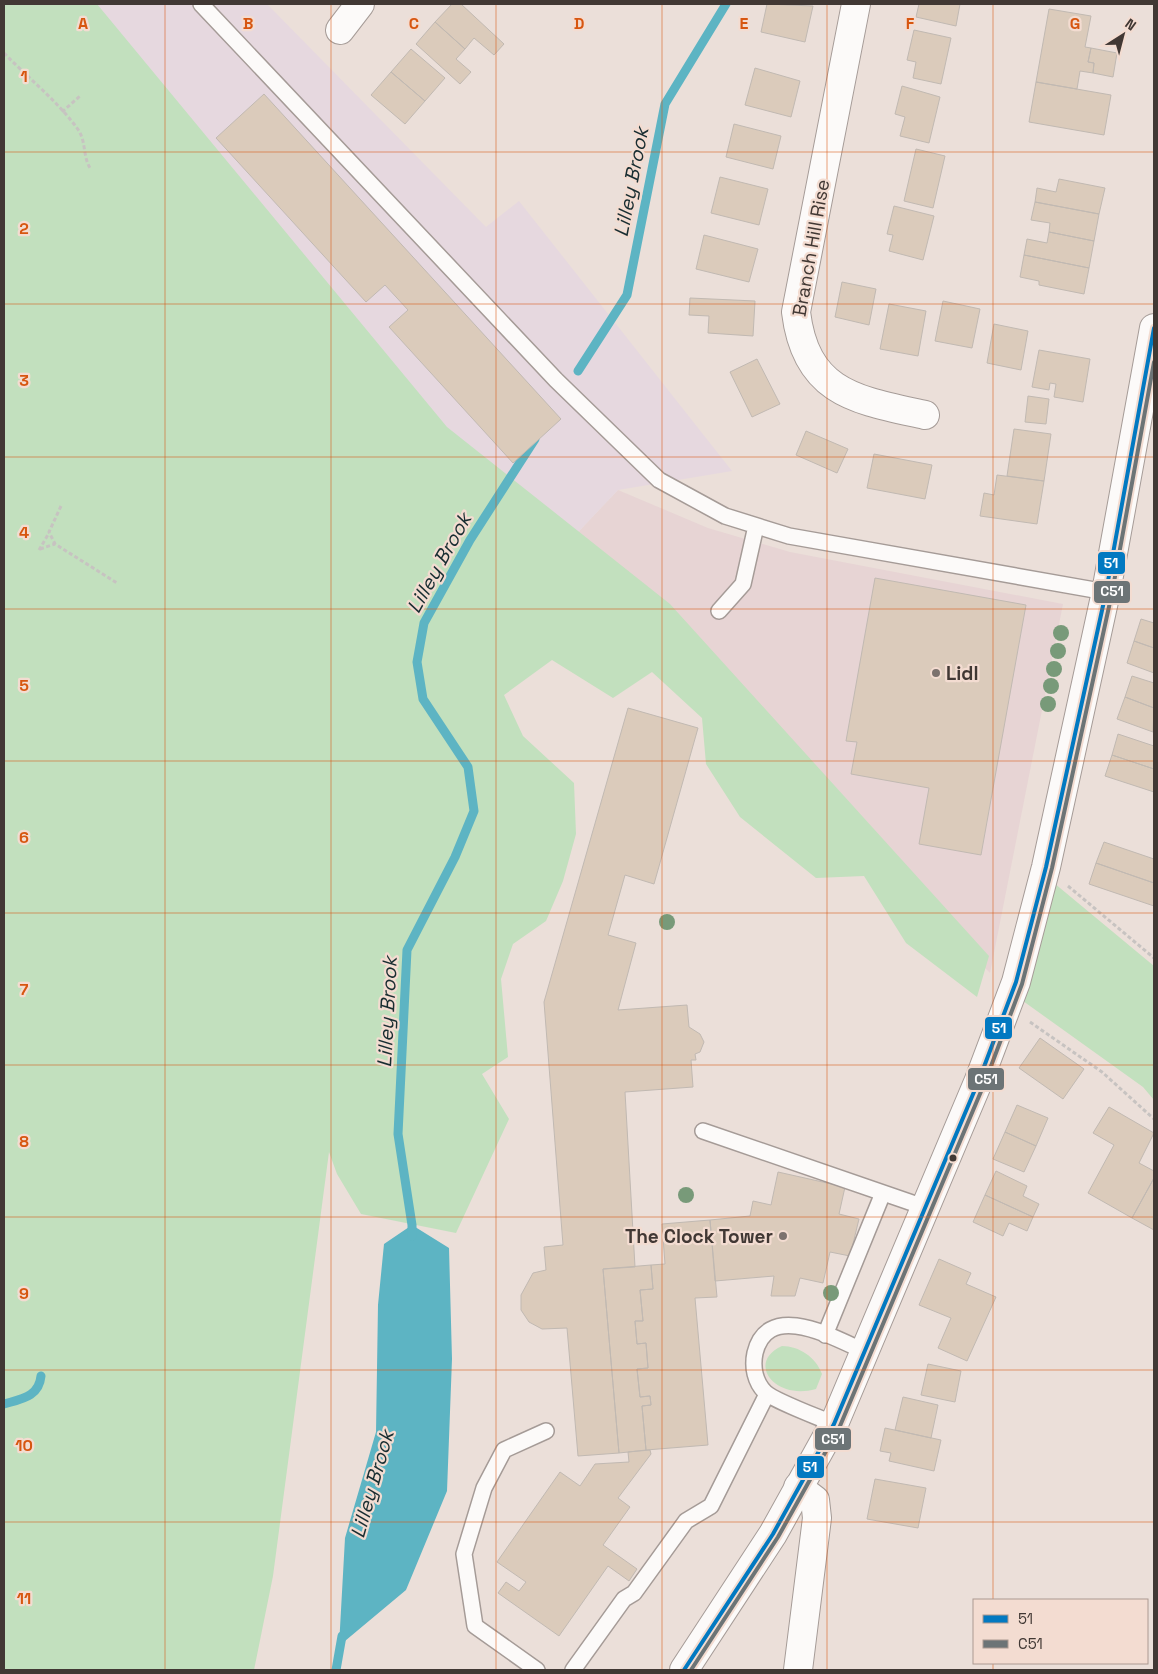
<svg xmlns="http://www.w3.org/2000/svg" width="1158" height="1674" font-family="'Space Grotesk',sans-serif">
<rect width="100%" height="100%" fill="#ebdfd9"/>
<path fill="#e7d4d4" d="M618,490L708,528L790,552L1063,604L990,973L566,545Z"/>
<path fill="#e6d8df" d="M86,4H267L486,227L519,201L732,471L618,490L566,545L488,552Z"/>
<path fill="#c2e0be" d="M4,4H97L447,427L670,604L989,956L977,997L906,943L864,876L816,878L740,817L706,764L702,718L652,672L613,698L552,660L504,695L523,736L574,783L576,834L563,881L546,921L513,944L501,979L508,1057L482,1074L509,1119L456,1233L361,1214L337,1174L329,1152L273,1576L254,1670H4Z
M1054,883L1154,966V1100L1143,1087L1023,1001Z
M782,1346C799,1346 816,1357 822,1374L816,1389C774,1401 746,1362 782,1346Z"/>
<path fill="#5db4c3" d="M412,1225L449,1248L452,1359L447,1491L406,1590L339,1646L345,1538L376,1432L378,1305L384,1244Z"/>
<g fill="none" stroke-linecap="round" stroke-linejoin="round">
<path stroke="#5db4c3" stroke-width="9" d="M578,371L627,295L665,104L726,4
M412,1236V1225L398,1134L407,950L455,857L474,811L468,767L423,699L417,662L424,623L470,540L535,439
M4,1404C21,1399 39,1397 41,1376
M336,1670L342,1636"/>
</g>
<path fill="#dbcbbb" stroke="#c1b9b2" d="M452,4H461L504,44L494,55L474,38L465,49L435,22Z
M767,4L813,6L805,42L761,32Z
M919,4H960L956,26L916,17Z
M1049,9L1091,16L1085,47L1091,48L1088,62L1094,63L1093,73L1080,71L1077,89L1036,82Z
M435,22L465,49L456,59L471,72L460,84L416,44Z
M914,30L951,38L941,84L913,78L916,62L907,60Z
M1091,48L1117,53L1113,77L1093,73L1094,63L1088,62Z
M411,49L445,78L425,101L391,72Z
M755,68L800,81L791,117L745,105Z
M391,72L425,101L405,124L371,95Z
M1036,82L1111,95L1104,135L1029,122Z
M902,86L940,97L929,143L900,136L905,117L895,114Z
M264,94L561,419L513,463L389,327L408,310L385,285L366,302L216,138Z
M734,124L781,136L773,169L726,157Z
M916,149L945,156L933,208L904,201Z
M720,177L768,189L759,225L711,213Z
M1059,179L1105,188L1099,214L1035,202L1037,188L1056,192Z
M1035,202L1099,214L1094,241L1049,232L1050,223L1031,220Z
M894,206L934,216L923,260L889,251L893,235L887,234Z
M1049,232L1094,241L1089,268L1024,255L1027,239L1047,243Z
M704,235L758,249L749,282L696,269Z
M1024,255L1089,268L1084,294L1039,285V281L1020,277Z
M842,282L876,289L869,325L835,317Z
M690,298L755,301L753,336L708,333L709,316L689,315Z
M943,301L980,309L972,348L935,341Z
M889,304L926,311L918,356L880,349Z
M994,324L1028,331L1021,370L987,363Z
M1039,350L1090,359L1083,402L1054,397L1056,384L1050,383L1049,390L1032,387Z
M757,359L780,404L752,417L730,372Z
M1028,396L1049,399L1046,424L1025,422Z
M1014,429L1051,434L1044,481L1007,476Z
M806,431L848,449L837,473L796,455Z
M874,454L932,465L925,499L867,488Z
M997,475L1044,481L1037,524L980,516L984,493L994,495Z
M875,578L1026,605L981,855L919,844L929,788L851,774L857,742L846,741Z
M1141,619L1154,623V648L1134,641Z
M1134,641L1154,648V673L1127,663Z
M1132,676L1154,683V708L1125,697Z
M1125,697L1154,708L1153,732L1117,719Z
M628,708L698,728L654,884L625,875L608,935L636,943L618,1010L687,1005L689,1027L700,1034L704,1042L700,1052L695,1054L696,1060H691L693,1087L625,1092L635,1267L603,1269L619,1453L578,1456L567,1328L542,1329L529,1322L521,1310V1295L533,1273L546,1270L544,1247L563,1245L544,1002Z
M1118,734L1154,746V769L1112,755Z
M1112,755L1154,769V792L1105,776Z
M1104,842L1154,859V883L1096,863Z
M1096,863L1154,883V906L1089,884Z
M1040,1038L1084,1069L1063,1099L1019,1068Z
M1017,1105L1048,1118L1036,1146L1005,1132Z
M1109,1107L1154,1133L1139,1163L1154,1171V1178L1132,1218L1088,1193L1114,1145L1093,1133Z
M1005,1132L1036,1146L1024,1172L993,1159Z
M996,1171L1027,1186L1023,1196L1039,1204L1033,1217L985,1195Z
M778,1172L845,1187L839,1214L859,1219L850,1256L830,1252L823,1283L800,1278L795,1296H771L774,1276L715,1281L710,1220L750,1216L753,1201L771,1205Z
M1154,1178V1230L1132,1218Z
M985,1195L1033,1217L1027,1231L1009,1223L1003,1236L973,1222Z
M710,1220L717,1297L695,1298L708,1445L646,1450L642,1406L651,1405L650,1396L640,1397L637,1369L648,1368L646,1343L637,1344L635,1321H643L640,1290L653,1289L651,1265L665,1264L662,1224Z
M939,1259L971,1273L966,1284L996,1297L967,1361L938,1348L951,1318L919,1305Z
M651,1265L653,1289L640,1290L643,1321H635L637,1344L646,1343L648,1368L637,1369L640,1397L650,1396L651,1405L642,1406L646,1450L619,1453L603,1269Z
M928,1364L961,1371L955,1402L921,1395Z
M903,1397L938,1405L931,1438L895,1430Z
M885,1428L941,1440L934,1471L889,1461L891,1453L880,1451Z
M650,1450L651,1454L618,1498L630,1507L603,1545L637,1569L629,1581L608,1566L559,1636L498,1593L506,1582L519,1591L526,1582L497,1562L560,1472L580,1486L595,1464L629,1462L628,1452Z
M875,1479L926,1488L918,1528L867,1519Z"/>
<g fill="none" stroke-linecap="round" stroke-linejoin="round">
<defs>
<path id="lane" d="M201,4L556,380L659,480L725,516L789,536L1106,592
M719,611L743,584L756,526
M703,1131L924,1207
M825,1335L883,1193
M834,1424C821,1418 774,1401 765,1392C755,1382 752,1367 755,1353C768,1299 836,1339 866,1352
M537,1670L475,1626L464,1554L484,1488L504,1450L546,1431
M573,1670L624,1599L634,1593L686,1521L711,1506L767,1394"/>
<path id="street" d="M856,4L796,312C806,394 857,400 925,415
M340,30L360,4
M798,1670L817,1518L815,1500L798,1487"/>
<path id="primary" d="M684,1670L773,1534L834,1424L979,1080L1016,982L1046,867L1106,592L1154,328"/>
</defs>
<use href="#lane" stroke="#a59b97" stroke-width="18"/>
<use href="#street" stroke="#a59b97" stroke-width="30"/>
<use href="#primary" stroke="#a59b97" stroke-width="30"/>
<path stroke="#c7c3c1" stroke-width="3" stroke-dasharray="4 2.5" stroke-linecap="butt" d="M4,53C28,78 59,102 79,131C86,143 83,156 90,168
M62,112L80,96
M61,506L49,532L55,544L117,583
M40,549L55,544
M39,550L49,533
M1068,886L1154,958
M1030,1022L1102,1072L1154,1119"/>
<use href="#lane" stroke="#fcfaf9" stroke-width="15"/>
<use href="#street" stroke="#fcfaf9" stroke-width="28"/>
<use href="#primary" stroke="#fcfaf9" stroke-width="28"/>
<defs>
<path id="bus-1" d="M684,1670L773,1534L834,1424L979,1080L1016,982L1046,867L1106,592L1154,328"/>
<path id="bus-2" d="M691,1670L778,1537L840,1426L985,1082L1022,984L1052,868L1112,593L1154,362"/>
</defs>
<use href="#bus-1" stroke="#f3dcd1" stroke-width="8"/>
<use href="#bus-2" stroke="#f3dcd1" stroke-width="8"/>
<use href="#bus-1" stroke="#0279c1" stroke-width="4"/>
<use href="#bus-2" stroke="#6c7476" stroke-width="4"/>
</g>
<g fill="#789a79">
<circle cx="1061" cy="633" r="8"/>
<circle cx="1058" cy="651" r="8"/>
<circle cx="1054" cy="669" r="8"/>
<circle cx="1051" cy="686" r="8"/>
<circle cx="1048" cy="704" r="8"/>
<circle cx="667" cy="922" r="8"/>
<circle cx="686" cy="1195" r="8"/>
<circle cx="831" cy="1293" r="8"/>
</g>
<path fill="none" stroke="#d75610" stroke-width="1" stroke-opacity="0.55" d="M165,4V1670M331,4V1670M496,4V1670M662,4V1670M827,4V1670M993,4V1600M4,152H1154M4,304H1154M4,457H1154M4,609H1154M4,761H1154M4,913H1154M4,1065H1154M4,1217H1154M4,1370H1154M4,1522H1154M993,1663V1670"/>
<g fill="#7c726e" stroke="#f3dcd1" stroke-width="2">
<circle cx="936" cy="673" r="5"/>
<circle cx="783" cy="1236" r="5"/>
</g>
<circle fill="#413834" stroke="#f3dcd1" stroke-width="2" cx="953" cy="1158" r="4.5"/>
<g text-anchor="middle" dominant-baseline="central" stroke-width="4.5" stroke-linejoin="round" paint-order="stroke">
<g font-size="19" fill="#413834" stroke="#f3dcd1">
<text transform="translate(811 248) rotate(-80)">Branch Hill Rise</text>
</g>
<g font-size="19" font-weight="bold" fill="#413834" stroke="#f3dcd1" text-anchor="start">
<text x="946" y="673">Lidl</text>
<text x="773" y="1236" text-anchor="end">The Clock Tower</text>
</g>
<g font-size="20" font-style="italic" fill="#182d31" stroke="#f3dcd1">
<text transform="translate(631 182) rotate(-79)">Lilley Brook</text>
<text transform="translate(439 563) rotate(-61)">Lilley Brook</text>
<text transform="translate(387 1012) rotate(-87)">Lilley Brook</text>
<text transform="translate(372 1484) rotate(-74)">Lilley Brook</text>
</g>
</g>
<g font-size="16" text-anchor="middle" font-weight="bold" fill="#d75610" stroke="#f3dcd1" stroke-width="4.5" stroke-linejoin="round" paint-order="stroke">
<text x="83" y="29">A</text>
<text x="248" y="29">B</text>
<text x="414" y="29">C</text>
<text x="579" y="29">D</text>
<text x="744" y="29">E</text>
<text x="910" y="29">F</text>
<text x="1075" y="29">G</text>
<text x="24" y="82">1</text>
<text x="24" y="234">2</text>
<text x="24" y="386">3</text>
<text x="24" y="538">4</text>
<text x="24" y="691">5</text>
<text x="24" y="843">6</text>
<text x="24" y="995">7</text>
<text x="24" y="1147">8</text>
<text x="24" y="1299">9</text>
<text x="24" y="1451">10</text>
<text x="24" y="1604">11</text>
</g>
<g stroke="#f3dcd1" stroke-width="2">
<rect x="1097" y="551" width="29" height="24" rx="5" fill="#0279c1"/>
<rect x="1093" y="580" width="38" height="24" rx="5" fill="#6c7476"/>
<rect x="984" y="1016" width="29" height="24" rx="5" fill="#0279c1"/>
<rect x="967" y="1067" width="38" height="24" rx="5" fill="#6c7476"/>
<rect x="814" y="1427" width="38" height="24" rx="5" fill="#6c7476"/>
<rect x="796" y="1455" width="29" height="24" rx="5" fill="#0279c1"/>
</g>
<g font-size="14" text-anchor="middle" font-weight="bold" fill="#fff">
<text x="1111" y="568">51</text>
<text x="1112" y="596">C51</text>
<text x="999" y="1033">51</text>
<text x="986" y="1084">C51</text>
<text x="833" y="1444">C51</text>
<text x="810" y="1472">51</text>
</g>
<rect width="1158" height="1674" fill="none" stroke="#413834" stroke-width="10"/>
<rect x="973" y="1599" width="175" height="65" fill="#f3dcd1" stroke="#ac9a92"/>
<rect x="983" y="1615" width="25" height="8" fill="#0279c1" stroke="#ac9a92"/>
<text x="1018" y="1624" font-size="15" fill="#413834">51</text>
<rect x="983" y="1640" width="25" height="8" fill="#6c7476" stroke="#ac9a92"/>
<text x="1018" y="1649" font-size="15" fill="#413834">C51</text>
<g transform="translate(1123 35) rotate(36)" stroke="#f3dcd1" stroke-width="4" paint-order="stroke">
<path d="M0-4L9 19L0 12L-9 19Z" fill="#413834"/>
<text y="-8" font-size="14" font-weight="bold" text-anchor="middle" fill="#413834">N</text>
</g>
</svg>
